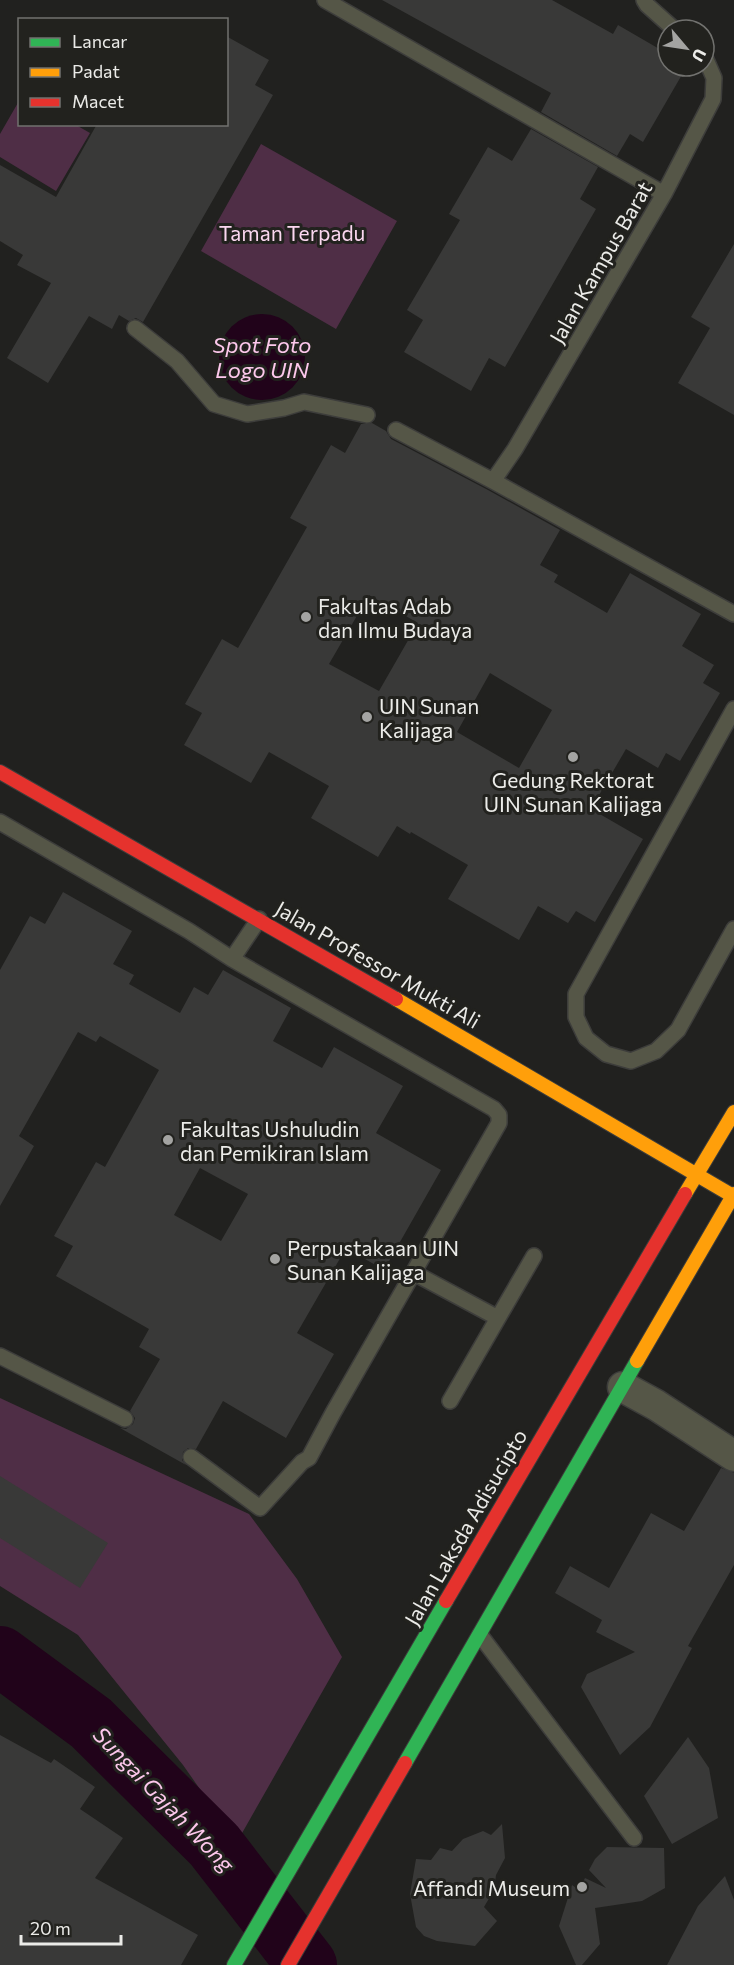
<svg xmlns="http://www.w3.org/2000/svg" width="734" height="1965" font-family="Commissioner,sans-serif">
<rect width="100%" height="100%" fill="#21211f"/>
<path fill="#4f2e46" d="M19,101L20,124L76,125L90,133L56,191L0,157V134Z
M261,144L397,221L336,329L201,251Z
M0,1398L249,1514L297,1579L342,1657L237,1842L183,1765L78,1635L0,1586Z"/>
<path fill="#21031a" d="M219 357a43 43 0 1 1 86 0a43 43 0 1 1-86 0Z"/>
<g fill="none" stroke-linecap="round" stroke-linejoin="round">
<path stroke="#21031a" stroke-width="60" d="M0,1656L91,1723L214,1845L307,1965"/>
</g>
<path fill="#393938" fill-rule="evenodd" d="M382,0H552L613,34L618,25L668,54V66H687L643,142L630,134L617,156L541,112L551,93Z
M226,36L269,60L255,85L273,95L143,322L136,318L129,321L119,315L112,329L89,316L48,383L7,358L51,283L17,265L23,255L0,241V165L56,197L97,124H226Z
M531,129L598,167L580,199L596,209L505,367L489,358L471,391L404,352L423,320L407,310L460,220L449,214L488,147L512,161Z
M734,244V415L678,383L710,328L691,317Z
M372,423L386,431L391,439L488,490L560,530L540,565L558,575L554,582L607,613L630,573L701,614L682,646L714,665L703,683L720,693L680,761L666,753L658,768L626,749L591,809L643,839L595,922L576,911L568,923L538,906L519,940L448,899L468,865L411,832L410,834L397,826L378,857L311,818L329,786L269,752L251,783L184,745L202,713L185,704L222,639L238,648L307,527L290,518L331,445L345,453L361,424ZM369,595L418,623L379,691L329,664ZM490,673L552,710L519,768L457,732Z
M63,892L132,931L113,964L134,975L129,984L180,1013L194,987L208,995L223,970L291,1008L273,1041L322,1068L334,1047L403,1086L376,1133L441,1170L384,1270L346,1248L297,1333L334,1354L286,1438L223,1401L196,1449L188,1448L183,1452L182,1460L186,1465L120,1428L126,1429L133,1424L135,1418L130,1411L160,1359L139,1347L149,1329L56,1276L73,1246L54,1236L96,1162L105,1167L159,1070L100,1036L96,1042L78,1032L19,1136L34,1146L0,1206V970L30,916L45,924ZM200,1168L248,1194L221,1241L174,1215Z
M721,1468L734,1473V1565L688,1646L692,1648L650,1727L620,1755L581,1687L587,1674L635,1652L596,1632L602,1620L555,1593L570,1566L609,1588L651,1513L684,1531Z
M0,1476L108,1543L80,1588L0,1538Z
M0,1735L51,1763L54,1759L95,1787L80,1809L123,1838L95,1878L198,1935L181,1965H0Z
M688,1737L709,1768L718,1818L672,1844L644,1796Z
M502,1824L505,1858L496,1875L494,1890L484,1907L497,1921L475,1946L437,1941L424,1936L416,1927L410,1894L416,1859L431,1860L440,1848L452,1851L463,1839L483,1831L491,1835Z
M607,1847L664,1848L665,1888L642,1901L595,1908L600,1944L582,1965H576L559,1926L572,1885L579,1890L585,1878L606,1888L589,1870L595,1859Z
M725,1876L734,1900V1965H667L698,1906Z"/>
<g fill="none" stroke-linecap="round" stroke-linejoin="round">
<defs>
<path id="lane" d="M325,0L664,194
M644,0L647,5L675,30
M135,328L177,361L214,404L247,414L284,408L304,402L367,415
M396,430L493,481L734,614
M493,481L515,449L664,194L713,99L714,78L704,55
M734,709L576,994V1017L586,1038L606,1054L631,1061L656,1051L678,1030L734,929
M0,822L189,931L232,959L494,1109L499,1115V1123L333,1413L309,1458L302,1462L260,1508L191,1457
M232,959L259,919
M414,1273L498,1318L534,1256
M0,1356L125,1419
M450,1401L498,1318
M480,1635L634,1838"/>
<path id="street" d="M623,1387L656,1405L734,1456"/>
<path id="fast" d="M405,1763L637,1361
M234,1965L446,1601"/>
<path id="slow" d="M396,999L733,1196
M685,1194L734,1112
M637,1361L734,1194"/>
<path id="jam" d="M0,772L396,999
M446,1601L685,1194
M288,1965L405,1763"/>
</defs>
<use href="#lane" stroke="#3d3d3b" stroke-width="18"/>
<use href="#street" stroke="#3d3d3b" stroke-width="33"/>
<use href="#fast" stroke="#3d3d3b" stroke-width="16"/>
<use href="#slow" stroke="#3d3d3b" stroke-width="16"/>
<use href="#jam" stroke="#3d3d3b" stroke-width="16"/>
<use href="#lane" stroke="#555647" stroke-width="15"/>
<use href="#street" stroke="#555647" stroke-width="30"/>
<use href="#fast" stroke="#30b455" stroke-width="14"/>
<use href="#slow" stroke="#ff9f0a" stroke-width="14"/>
<use href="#jam" stroke="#e5322d" stroke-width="14"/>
</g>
<g fill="#a4a4a2" stroke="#22221e" stroke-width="2">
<circle cx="306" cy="617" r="6"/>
<circle cx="367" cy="717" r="6"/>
<circle cx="573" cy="757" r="6"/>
<circle cx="168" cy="1140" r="6"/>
<circle cx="275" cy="1259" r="6"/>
<circle cx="582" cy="1887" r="6"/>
</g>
<g text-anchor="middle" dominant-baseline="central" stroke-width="6" stroke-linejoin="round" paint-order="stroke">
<g font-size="21" fill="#fbd7f0" stroke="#22221e">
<text x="292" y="232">Taman Terpadu</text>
</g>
<g font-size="21" fill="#ebebe8" stroke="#22221e">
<text transform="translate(600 262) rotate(-60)">Jalan Kampus Barat</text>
<text transform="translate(378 964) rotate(30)">Jalan Professor Mukti Ali</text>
<text transform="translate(465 1527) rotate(-60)">Jalan Laksda Adisucipto</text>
</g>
<g font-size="21" fill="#ebebe8" stroke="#22221e" text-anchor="start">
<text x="318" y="605">Fakultas Adab<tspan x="318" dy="24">dan Ilmu Budaya</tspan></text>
<text x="379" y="705">UIN Sunan<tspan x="379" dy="24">Kalijaga</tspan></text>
<text x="573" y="779" text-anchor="middle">Gedung Rektorat<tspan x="573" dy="24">UIN Sunan Kalijaga</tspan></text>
<text x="180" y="1128">Fakultas Ushuludin<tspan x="180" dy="24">dan Pemikiran Islam</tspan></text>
<text x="287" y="1247">Perpustakaan UIN<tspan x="287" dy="24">Sunan Kalijaga</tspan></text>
<text x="570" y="1887" text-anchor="end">Affandi Museum</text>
</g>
<g font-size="22" font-style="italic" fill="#fdc8ec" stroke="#22221e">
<text x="262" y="344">Spot Foto<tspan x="262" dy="25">Logo UIN</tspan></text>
<text transform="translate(164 1799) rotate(46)">Sungai Gajah Wong</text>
</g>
</g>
<rect x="18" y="18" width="210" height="108" fill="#22221e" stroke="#72726f" stroke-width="1.5"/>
<rect x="30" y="38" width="30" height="9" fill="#30b455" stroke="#72726f" stroke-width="1.5"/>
<text x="72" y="48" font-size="18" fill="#ebebe8">Lancar</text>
<rect x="30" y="68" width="30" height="9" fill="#ff9f0a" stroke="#72726f" stroke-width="1.5"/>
<text x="72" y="78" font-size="18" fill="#ebebe8">Padat</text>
<rect x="30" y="98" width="30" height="9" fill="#e5322d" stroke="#72726f" stroke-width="1.5"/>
<text x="72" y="108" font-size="18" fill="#ebebe8">Macet</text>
<g transform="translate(686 48) rotate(119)"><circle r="28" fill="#22221e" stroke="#72726f" stroke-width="1.5"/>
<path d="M0-4.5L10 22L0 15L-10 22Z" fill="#a4a4a2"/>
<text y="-9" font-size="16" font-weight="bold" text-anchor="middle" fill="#ebebe8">U</text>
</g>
<path d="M21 1935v9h100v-9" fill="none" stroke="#ebebe8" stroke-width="3"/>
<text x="30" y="1935" font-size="18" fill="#ebebe8" stroke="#22221e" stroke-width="4.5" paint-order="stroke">20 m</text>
</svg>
